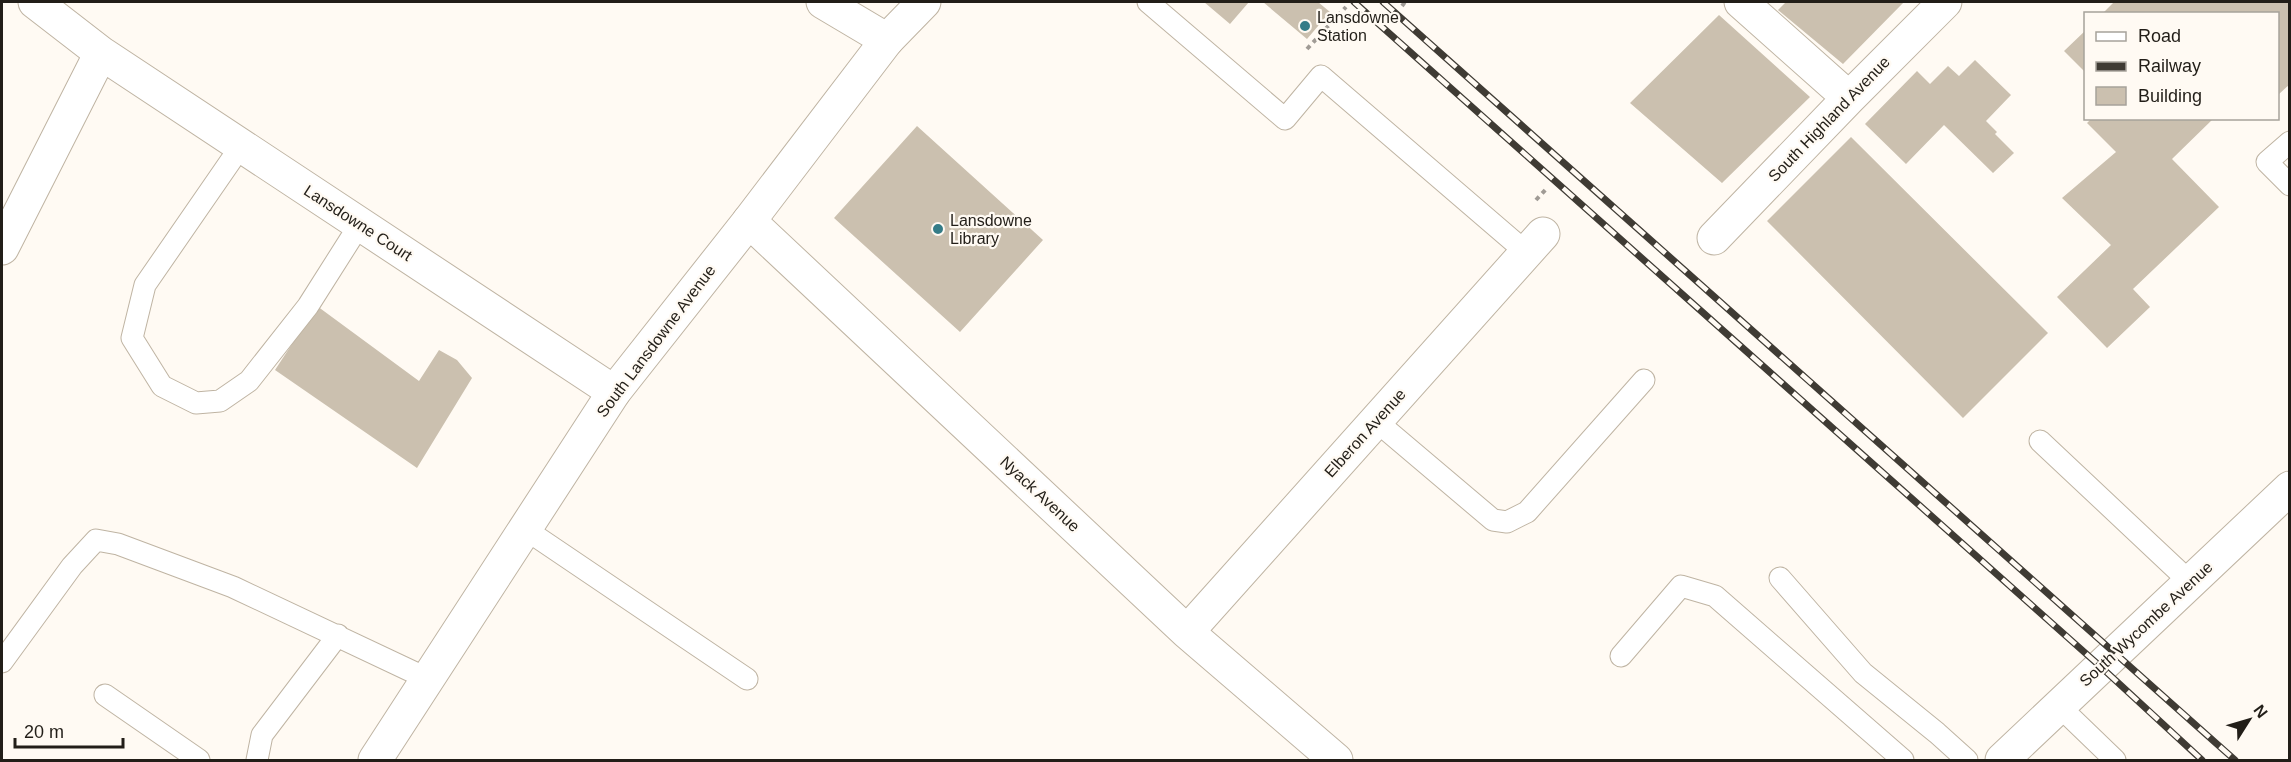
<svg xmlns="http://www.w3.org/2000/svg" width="2291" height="762" font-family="Helvetica,sans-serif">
<rect width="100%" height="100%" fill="#fffaf3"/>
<path fill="#cbc0af" d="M1204,2H1249L1230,24Z
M1263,2H1318L1330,12L1307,39Z
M1786,2H1904L1843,64L1778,10Z
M2114,2H2290V84L2278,95V14H2102Z
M1719,15L1810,97L1722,183L1630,103Z
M2086,30V73L2064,51Z
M1975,60L2011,95L1986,121L1997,132L1995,134L2014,153L1993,173L1944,125L1906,164L1865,124L1917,71L1930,84L1948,66L1959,76Z
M2092,118H2214L2172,159L2219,207L2133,289L2150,307L2107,348L2057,297L2111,245L2062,198L2116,152L2087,123Z
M917,126L1043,240L960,332L834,218Z
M1851,137L2048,333L1963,418L1767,221Z
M317,306L419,381L439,350L457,360L472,378L417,468L275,370Z"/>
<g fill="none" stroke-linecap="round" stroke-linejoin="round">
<defs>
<path id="lane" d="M1148,2L1285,119L1321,76L1527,253
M2290,142L2267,162L2290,185
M241,146L145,285L132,338L162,386L196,403L220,401L249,381L308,306L360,224
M1376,421L1493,520L1507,522L1527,512L1644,380
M2040,441L2190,582
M525,529L747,679
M1780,578L1863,673L1937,733L1967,760
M1621,656L1681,586L1715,596L1903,760
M2,662L72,566L96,540L118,544L233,587L428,679
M105,695L199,760
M2059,706L2115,760
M257,760L262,735L338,635"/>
<path id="street" d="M35,2L101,53L614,392
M823,2L887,40
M1741,2L1849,98
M749,221L1187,632L1336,760
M1714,238L1849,98L1945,2
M2,248L101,53
M1187,632L1543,234
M2002,760L2290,488"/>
<path id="primary" d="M375,760L614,392L749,221L887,40L924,2"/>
</defs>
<use href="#lane" stroke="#bfb4a3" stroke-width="23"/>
<use href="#street" stroke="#bfb4a3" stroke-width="35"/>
<use href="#primary" stroke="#bfb4a3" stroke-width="35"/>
<path stroke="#a09b95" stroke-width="4" stroke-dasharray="4.5 4.5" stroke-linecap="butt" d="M1402,6L1405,2
M1307,49L1346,7
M1536,200L1548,187"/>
<use href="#lane" stroke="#fff" stroke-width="21"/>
<use href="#street" stroke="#fff" stroke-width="33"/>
<use href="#primary" stroke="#fff" stroke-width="33"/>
<defs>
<path id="rail" d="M1354,2L2101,667L2202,760
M1383,2L2235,760"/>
</defs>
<use href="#rail" stroke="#3f3b34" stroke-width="7"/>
<use href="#rail" stroke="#fffaf3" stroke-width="4.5" stroke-dasharray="14" stroke-linecap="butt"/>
</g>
<g fill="#357c87" stroke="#fffaf3" stroke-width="2">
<circle cx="1305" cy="26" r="6"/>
<circle cx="938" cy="229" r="6"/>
</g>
<g text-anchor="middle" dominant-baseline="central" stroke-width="4.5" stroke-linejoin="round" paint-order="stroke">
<g font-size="16" fill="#221e18" stroke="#fffaf3" text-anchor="start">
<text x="1317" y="17">Lansdowne<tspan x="1317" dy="18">Station</tspan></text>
<text x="950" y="220">Lansdowne<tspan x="950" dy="18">Library</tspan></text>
</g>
<g font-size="16" fill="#221e18" stroke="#fffaf3">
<text transform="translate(1829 119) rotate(-46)">South Highland Avenue</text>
<text transform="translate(358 223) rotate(33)">Lansdowne Court</text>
<text transform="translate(656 341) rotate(-53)">South Lansdowne Avenue</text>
<text transform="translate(1365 433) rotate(-48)">Elberon Avenue</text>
<text transform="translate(1040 494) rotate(43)">Nyack Avenue</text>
<text transform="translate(2146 624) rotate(-43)">South Wycombe Avenue</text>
</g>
</g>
<rect width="2291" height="762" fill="none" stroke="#221e18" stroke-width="6"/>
<rect x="2084" y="12" width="195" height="108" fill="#fffaf3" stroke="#a7a29b" stroke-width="1.5"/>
<rect x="2096" y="32" width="30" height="9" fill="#ffffff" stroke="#a7a29b" stroke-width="1.5"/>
<text x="2138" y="42" font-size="18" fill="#221e18">Road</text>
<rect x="2096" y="62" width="30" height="9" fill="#3f3b34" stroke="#a7a29b" stroke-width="1.5"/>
<text x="2138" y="72" font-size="18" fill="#221e18">Railway</text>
<rect x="2096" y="87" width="30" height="18" fill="#cbc0af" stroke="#a7a29b" stroke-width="1.5"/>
<text x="2138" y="102" font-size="18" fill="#221e18">Building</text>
<g transform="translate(2249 720) rotate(53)" stroke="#fffaf3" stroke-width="4.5" paint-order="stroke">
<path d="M0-4.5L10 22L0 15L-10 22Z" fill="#221e18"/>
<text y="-9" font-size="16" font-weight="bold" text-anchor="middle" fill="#221e18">N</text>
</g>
<path d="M15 738v9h108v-9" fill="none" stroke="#221e18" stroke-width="3"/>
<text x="24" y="738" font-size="18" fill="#221e18" stroke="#fffaf3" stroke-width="4.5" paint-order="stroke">20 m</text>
</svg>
